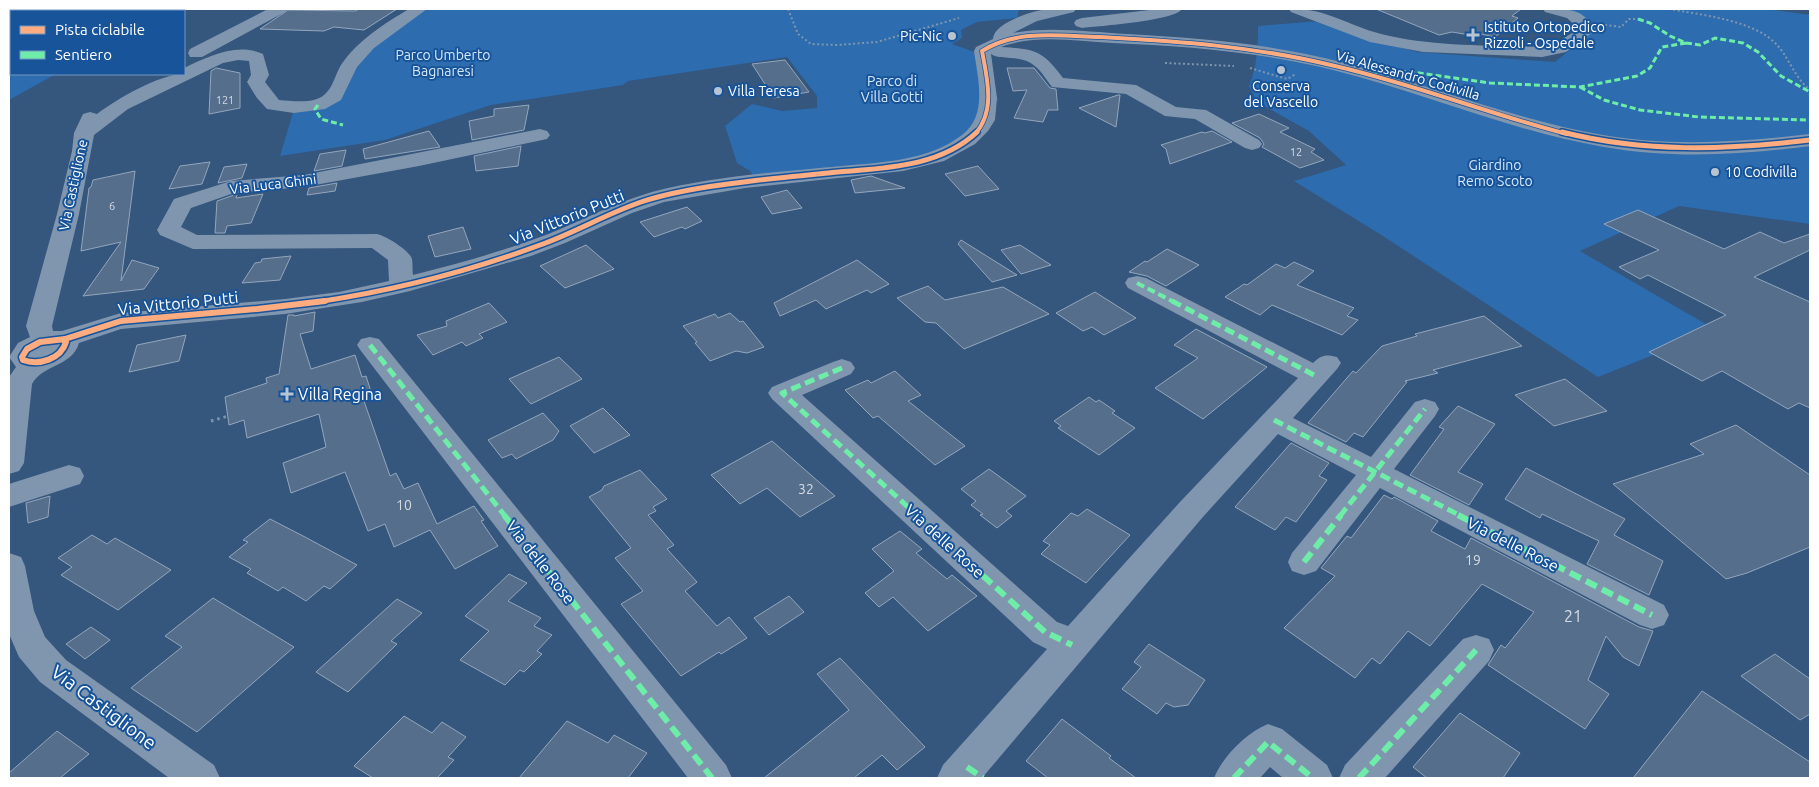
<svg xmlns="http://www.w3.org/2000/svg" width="1819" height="787" font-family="Ubuntu,sans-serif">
<rect width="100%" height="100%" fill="#35567d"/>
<path fill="#2c6caf" d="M425,9H1019L1017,18L977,22L961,30L962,38L952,44L983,55L980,63L998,99L983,128L938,159L758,182L750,171L737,163L725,126L752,104L782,111L817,108V96L787,57L628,81L623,85L491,105L385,140L280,156L294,109L319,107L354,65L384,38Z
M1555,9H1767L1810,15V224L1679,206L1580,251L1716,330L1598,377L1386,238L1294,181L1346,165L1309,131L1257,102L1249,86C1257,67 1258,46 1258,26L1320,21L1370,39L1417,52L1555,62L1594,30L1583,17Z
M9,34H11V74H56L9,100Z"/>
<path fill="#546e8c" stroke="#94a6bc" d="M359,9H397L364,30L334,27L324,31L260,29L288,10L355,11Z
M1376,9H1521L1512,16L1518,18L1495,37L1471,32L1464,34L1452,32L1439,35Z
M785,60L809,92L774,98L752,64Z
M216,68L240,73V108L209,114L211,71Z
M1007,68H1034L1050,88L1056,89L1058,110H1048L1043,122L1014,118L1027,90L1013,91Z
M1118,95H1120L1116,127L1079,108Z
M529,105L524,130L472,140L469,121L494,116V109Z
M1259,114L1289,128L1280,132L1315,149L1311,152L1324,160L1300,168L1262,147L1264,144L1260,138L1232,123Z
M429,131L440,147L365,159L363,149Z
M1212,131L1232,142L1170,164L1166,149L1161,145L1202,132L1205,133Z
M521,146L518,166L476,171L474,156Z
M346,150L342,166L314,171L320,154Z
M210,162L202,184L169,189L180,166Z
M247,164L242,178L218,183L224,167Z
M978,166L999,189L965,196L945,174Z
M135,171L121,281L132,260L159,268L144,289L83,296L121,242L81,251L89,188L91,187L93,180Z
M871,176L905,188L855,193L851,180Z
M337,183L335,191L307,195L309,188Z
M787,190L802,208L772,214L761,197Z
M263,194L251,223L227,226L225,233H215L217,201L234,195H237L236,198Z
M687,207L702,221L685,229L682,227L654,237L640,222Z
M1638,210L1724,249L1760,232L1784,243L1810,234V250L1754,277L1810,302V408L1799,403L1788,409L1722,371L1702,381L1649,352L1726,315L1648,275L1640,279L1619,267L1659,250L1604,224Z
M463,227L471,249L435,257L428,236Z
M961,240L1017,275L992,282L958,244Z
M586,245L614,269L565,288L540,266Z
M1020,245L1051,265L1021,274L1001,250Z
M1167,249L1199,265L1166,286L1147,276L1129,272L1145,261L1147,262Z
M291,256L280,280L242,283L255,263L261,262L262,259Z
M857,260L889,284L871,293L867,290L826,309L816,300L780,316L774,303Z
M1294,262L1314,271L1297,285L1354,308L1347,316L1358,320L1342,335L1272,305L1260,315L1225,297L1244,284L1247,285L1276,264L1285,268Z
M928,286L945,300L1003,287L1049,314L964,349L936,323L925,322L897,298Z
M1095,292L1136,318L1104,335L1092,327L1083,331L1056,313Z
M489,303L507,322L479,334L483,338L466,346L462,342L433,355L417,335L447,326L446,321Z
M315,312L313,331L300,334L311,369L355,355L362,377L366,376L373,398L364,401L390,476L396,473L404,489L418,483L437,524L474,506L484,520L481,521L498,546L455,569L430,530L394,547L385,524L368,531L345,472L291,493L283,463L326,447L319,414L247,438L244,420L229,425L225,397L267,383L266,378L279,374L288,315H294V316Z
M730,313L740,322L743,321L764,347L747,353L736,351L710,361L695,343L697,342L683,326L715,314L718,318Z
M1484,316L1522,346L1433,370L1438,373L1405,381L1407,382L1363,437L1354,433L1346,442L1308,423L1353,371L1356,373L1382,346L1417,336L1415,334Z
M1196,329L1267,367L1203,419L1155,388L1198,358L1174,345Z
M186,335L179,361L129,372L137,345Z
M559,357L582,379L531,404L509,379Z
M895,371L921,395L908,401L965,446L935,465L878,416L873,418L845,390L868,380L871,383Z
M1565,379L1607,411L1554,426L1515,395Z
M1089,397L1096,402L1099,400L1115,411L1112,413L1135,428L1099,455L1058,428L1061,426L1054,421Z
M1458,406L1495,424L1458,472L1483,484L1469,505L1410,475L1444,429L1439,427Z
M603,408L630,435L594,453L570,426Z
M543,413L559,431L553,440L516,459L512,454L502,458L488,440Z
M1736,425L1810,475V547L1747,573L1726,579L1613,484L1704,454L1690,444Z
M772,441L835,496L800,517L767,488L740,504L711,475Z
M1291,443L1329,463L1319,476L1327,480L1296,522L1286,517L1275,530L1235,507Z
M1526,468L1625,519L1614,535L1663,561L1649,595L1587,564L1599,541L1542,514L1540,518L1505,499Z
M989,469L1026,496L1006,511L1012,516L997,528L980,515L983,514L971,505L976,501L961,489Z
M640,470L667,499L653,507L656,511L648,515L674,545L667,549L697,582L685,591L717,626L729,617L747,638L721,654L719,652L681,676L621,604L643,591L615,558L631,548L589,497L602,490L604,486Z
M1384,495L1392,499L1394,497L1438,521L1431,531L1465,549L1471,538L1639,627L1653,631L1639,666L1623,657L1606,636L1588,680L1609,694L1585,729L1488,665L1501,645L1505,648L1534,612L1482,584L1430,646L1408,631L1380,664L1372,658L1355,678L1284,628L1335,576L1321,568L1347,536L1351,538Z
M50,496L48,517L28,523L26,503Z
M1087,509L1130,535L1086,583L1041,554L1050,545L1043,541L1071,513L1078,516Z
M270,519L305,537L357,565L330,589L324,586L306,601L283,587L278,591L247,573L251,569L229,557L248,542L243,540Z
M900,531L922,549L916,553L947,579L952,575L977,596L928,631L893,597L879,607L865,593L894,571L872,549Z
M92,535L107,544L115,538L171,570L118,610L61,575L72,567L58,558Z
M509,574L527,583L508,601L541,618L534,626L552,635L537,651L542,654L524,672L520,670L505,685L460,660L489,631L465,616Z
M789,596L804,612L769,635L754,618Z
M213,598L294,647L197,732L131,688L182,647L165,636Z
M397,599L422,613L391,641L397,644L348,692L316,672Z
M91,627L110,640L85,659L66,644Z
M1149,644L1205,680L1188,705L1174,707L1166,703L1157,714L1122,689L1141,667L1134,662Z
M1775,654L1810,679V714L1800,720L1741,676Z
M840,658L925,747L897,770L882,755L854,778H764L849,710L817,674Z
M1702,691L1810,762V778H1633Z
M1460,713L1520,753L1503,778H1427L1413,767Z
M404,716L432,733L442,722L466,737L448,757L454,760L437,778H373L354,766Z
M1062,719L1111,756L1109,758L1136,778H1048L1026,761Z
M567,721L608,743L614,735L647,753L628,778H519Z
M57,731L89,754L60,778H9V773Z"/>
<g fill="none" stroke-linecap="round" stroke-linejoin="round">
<path stroke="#8096af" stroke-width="2" stroke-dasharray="2 2.5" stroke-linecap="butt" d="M788,9L798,34L811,44L837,45L877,42L959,18
M1669,9C1701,15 1756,20 1778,46C1790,60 1795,78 1810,90
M1605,25L1621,27L1629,19H1638
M1165,63L1234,66
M1250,68L1287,79L1296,74"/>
<path stroke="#8096af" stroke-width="3" stroke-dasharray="2.5 4" stroke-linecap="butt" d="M211,421L228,416"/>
<path fill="#8096af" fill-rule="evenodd" d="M143,9H160L158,11H141Z
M268,9H287L285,12L202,57H190L188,53L190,49Z
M409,9H427L374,48L357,67L341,100L325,109L294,113L267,109L257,98L247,82L251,75L249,61L238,60L223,63L128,109L94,135L79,214L52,326L53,331H62L121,313L285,299L339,292L389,281L388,260L372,248L193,249L160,235L157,230L174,199L231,181L304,175L540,129L547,131L550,135L547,139L419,166L304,187L234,193L191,208L181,227L197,235L377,234C386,236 409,250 412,259C413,264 412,270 413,275C453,265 493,254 532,240C573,226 610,204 652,192C714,176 779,172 842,166C883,162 928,161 962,135C988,116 978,79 974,51L976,47L993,39C993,23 1034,10 1048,9C1057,8 1067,8 1076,9L1074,12L1037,21L1013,33C1049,26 1090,32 1127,34C1200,38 1274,44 1344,63C1431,85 1515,120 1603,135C1672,147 1741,142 1810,134V146C1742,155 1673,159 1604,147C1511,131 1424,93 1333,70C1261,52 1186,46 1112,43C1076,41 1035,34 1001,47C1035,49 1042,50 1063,78L1136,85L1176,107L1206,110L1259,140L1262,144L1259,148L1252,150L1245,148L1195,119L1165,116L1126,94L1052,87C1039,69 1034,59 1011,58C1004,57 997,58 991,54L997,98L995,120L988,131L975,144L944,161L903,171L745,188L664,202L632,213L565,243L531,256L410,291L362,302L285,314L121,329L79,343C72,367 43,364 32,384L24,463L19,471L9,474V377L16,367L9,357L18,343L30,337L26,326L57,214L72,151L74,133L83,114L90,112L97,114C117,99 159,74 184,74V68C208,57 236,42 263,54L269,75L265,82L279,100C293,101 317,105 327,92C333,86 336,73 341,65C358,40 384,24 409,9Z
M1158,9H1182C1174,21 1099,26 1082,28L1076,26L1074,23L1076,20L1082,18Z
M1289,9C1323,7 1349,26 1381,34C1433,47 1489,45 1542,47L1554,44L1579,29L1567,18L1545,12L1543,9C1569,9 1581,7 1596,30L1566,52L1542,57L1423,52L1370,42L1291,12Z
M9,20H11V30H9Z
M1137,276L1146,278L1313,363C1321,355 1326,354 1337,357L1341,363L1337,369L1293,418L1371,457L1415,402L1425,399L1435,402L1439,409L1435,416L1394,469L1664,605L1669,615L1664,625L1652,629L1640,625L1380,488L1316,571L1304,575L1292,571L1288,562L1292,553L1356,475L1278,434L1202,518L982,778H937L943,765L1047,649L1033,642L772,399L768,393L772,387L833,362L842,359L851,362L855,368L851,374L802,395L1057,622L1068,626L1180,502L1298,378L1128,288L1125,283L1128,278Z
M370,337L379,339L726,765L732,778H688L361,351L357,345L361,339Z
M69,465L80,468L84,476L80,484L9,507V484Z
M9,553L21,557L25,566L34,611L45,637L66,660L214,765L220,778H169L40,682L19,657L9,634Z
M1476,635L1489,639L1494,650L1489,661L1385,778H1339L1345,765L1463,639Z
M1268,724L1282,729L1327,765L1333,778H1283L1270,767L1260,778H1214C1223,756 1246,733 1268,724Z"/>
<path stroke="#6deda7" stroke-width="3" stroke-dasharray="6 3" stroke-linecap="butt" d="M1638,19L1650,23L1670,36L1686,43L1700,45L1715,38L1743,43L1758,52L1781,76L1810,92
M1373,73L1381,71L1412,72L1490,83L1580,87L1637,76L1650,68L1662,47L1686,43
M1580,87L1604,100L1640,110L1699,117L1810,120
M318,105L315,109L321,119L343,125"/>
<path stroke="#6deda7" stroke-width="4" stroke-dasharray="8 4" stroke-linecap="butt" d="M1137,283L1174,302"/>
<path stroke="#6deda7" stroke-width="5" stroke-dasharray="10 5" stroke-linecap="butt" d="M1172,301L1316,376
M370,345L505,516
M842,368L782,393L918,516
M1274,420L1461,516
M1340,516L1425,409"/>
<path stroke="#6deda7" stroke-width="6" stroke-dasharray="12 6" stroke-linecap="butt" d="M504,515L712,778
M916,515L1045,632L1072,645
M1458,515L1652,615
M1304,562L1341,515
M967,767L983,778
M1234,778L1268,742L1313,778
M1359,778L1476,650"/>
<defs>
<path id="cycleway-far2" d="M975,134C996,111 987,78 982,51C1017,29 1060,36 1100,37C1179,41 1258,47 1335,66C1414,84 1489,114 1567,134"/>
<path id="cycleway-far1" d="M1562,132C1645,153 1726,150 1810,140
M317,302C390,291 470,271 540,245C574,233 606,214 641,202C674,191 709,186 744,182C775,178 807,175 838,172C885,168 940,167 977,132"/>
<path id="cycleway" d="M63,340L66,342C61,359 39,366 23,360L22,357L27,349L40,342L65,339L121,321L257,309L325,301"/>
</defs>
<use href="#cycleway-far2" stroke="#18549a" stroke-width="5.5"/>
<use href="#cycleway-far1" stroke="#18549a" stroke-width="8"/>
<use href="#cycleway" stroke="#18549a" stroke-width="9"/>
<use href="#cycleway-far2" stroke="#ffac80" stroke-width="4"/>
<use href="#cycleway-far1" stroke="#ffac80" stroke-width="5"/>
<use href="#cycleway" stroke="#ffac80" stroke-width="6"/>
</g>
<g fill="#b8c4d2" stroke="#18549a" stroke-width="2">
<path d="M1470.5 27.5h5v5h5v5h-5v5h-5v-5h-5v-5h5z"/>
<circle cx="952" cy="36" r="5"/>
<circle cx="1281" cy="70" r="5"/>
<circle cx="718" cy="91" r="5"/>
<circle cx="1715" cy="172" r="5"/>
<path d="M284.5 386.5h5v5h5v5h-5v5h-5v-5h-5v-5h5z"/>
</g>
<g text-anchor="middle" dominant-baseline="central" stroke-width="4" stroke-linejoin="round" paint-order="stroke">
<g font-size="11" fill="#d4dbe2">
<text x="225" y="100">121</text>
<text x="1296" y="152">12</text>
<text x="112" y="206">6</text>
</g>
<g font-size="14" fill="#fff" stroke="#18549a" text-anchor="start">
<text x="1484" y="27">Istituto Ortopedico<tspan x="1484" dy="16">Rizzoli - Ospedale</tspan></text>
<text x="942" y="36" text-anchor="end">Pic-Nic</text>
<text x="1281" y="86" text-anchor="middle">Conserva<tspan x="1281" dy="16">del Vascello</tspan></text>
<text x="728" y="91">Villa Teresa</text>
<text x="1725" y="172">10 Codivilla</text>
</g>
<g font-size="14" fill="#d4e8fc" stroke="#18549a">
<text x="443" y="55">Parco Umberto<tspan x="443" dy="16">Bagnaresi</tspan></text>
<text x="892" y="81">Parco di<tspan x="892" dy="16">Villa Gotti</tspan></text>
<text x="1495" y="165">Giardino<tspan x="1495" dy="16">Remo Scoto</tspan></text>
</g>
<g font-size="14" fill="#fff" stroke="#18549a">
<text transform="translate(1408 75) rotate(16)">Via Alessandro Codivilla</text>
<text transform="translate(273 184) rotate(-7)">Via Luca Ghini</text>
<text transform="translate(73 185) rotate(-78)">Via Castiglione</text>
</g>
<g font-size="14" fill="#d4dbe2">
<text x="806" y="489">32</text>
<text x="404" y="505">10</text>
<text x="1473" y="560">19</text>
</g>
<g font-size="16" fill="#fff" stroke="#18549a">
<text transform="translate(567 217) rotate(-22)">Via Vittorio Putti</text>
<text transform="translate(178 303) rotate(-6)">Via Vittorio Putti</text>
<text transform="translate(945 541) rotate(42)">Via delle Rose</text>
<text transform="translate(1513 544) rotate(27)">Via delle Rose</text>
<text transform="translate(541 562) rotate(52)">Via delle Rose</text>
</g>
<g font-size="16" fill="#fff" stroke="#18549a" text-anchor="start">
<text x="298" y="394">Villa Regina</text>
</g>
<g font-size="16" fill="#d4dbe2">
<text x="1573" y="616">21</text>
</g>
<g font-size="19" fill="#fff" stroke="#18549a">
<text transform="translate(104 707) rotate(37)">Via Castiglione</text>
</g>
</g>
<rect width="1819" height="787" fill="none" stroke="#ffffff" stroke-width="20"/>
<rect x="10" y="10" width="175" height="65" fill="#18549a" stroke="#7498c2"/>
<rect x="20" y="26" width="25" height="8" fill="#ffac80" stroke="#7498c2"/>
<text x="55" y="35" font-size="15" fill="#ffffff">Pista ciclabile</text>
<rect x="20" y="51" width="25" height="8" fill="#6deda7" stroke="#7498c2"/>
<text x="55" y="60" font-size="15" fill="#ffffff">Sentiero</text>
</svg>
